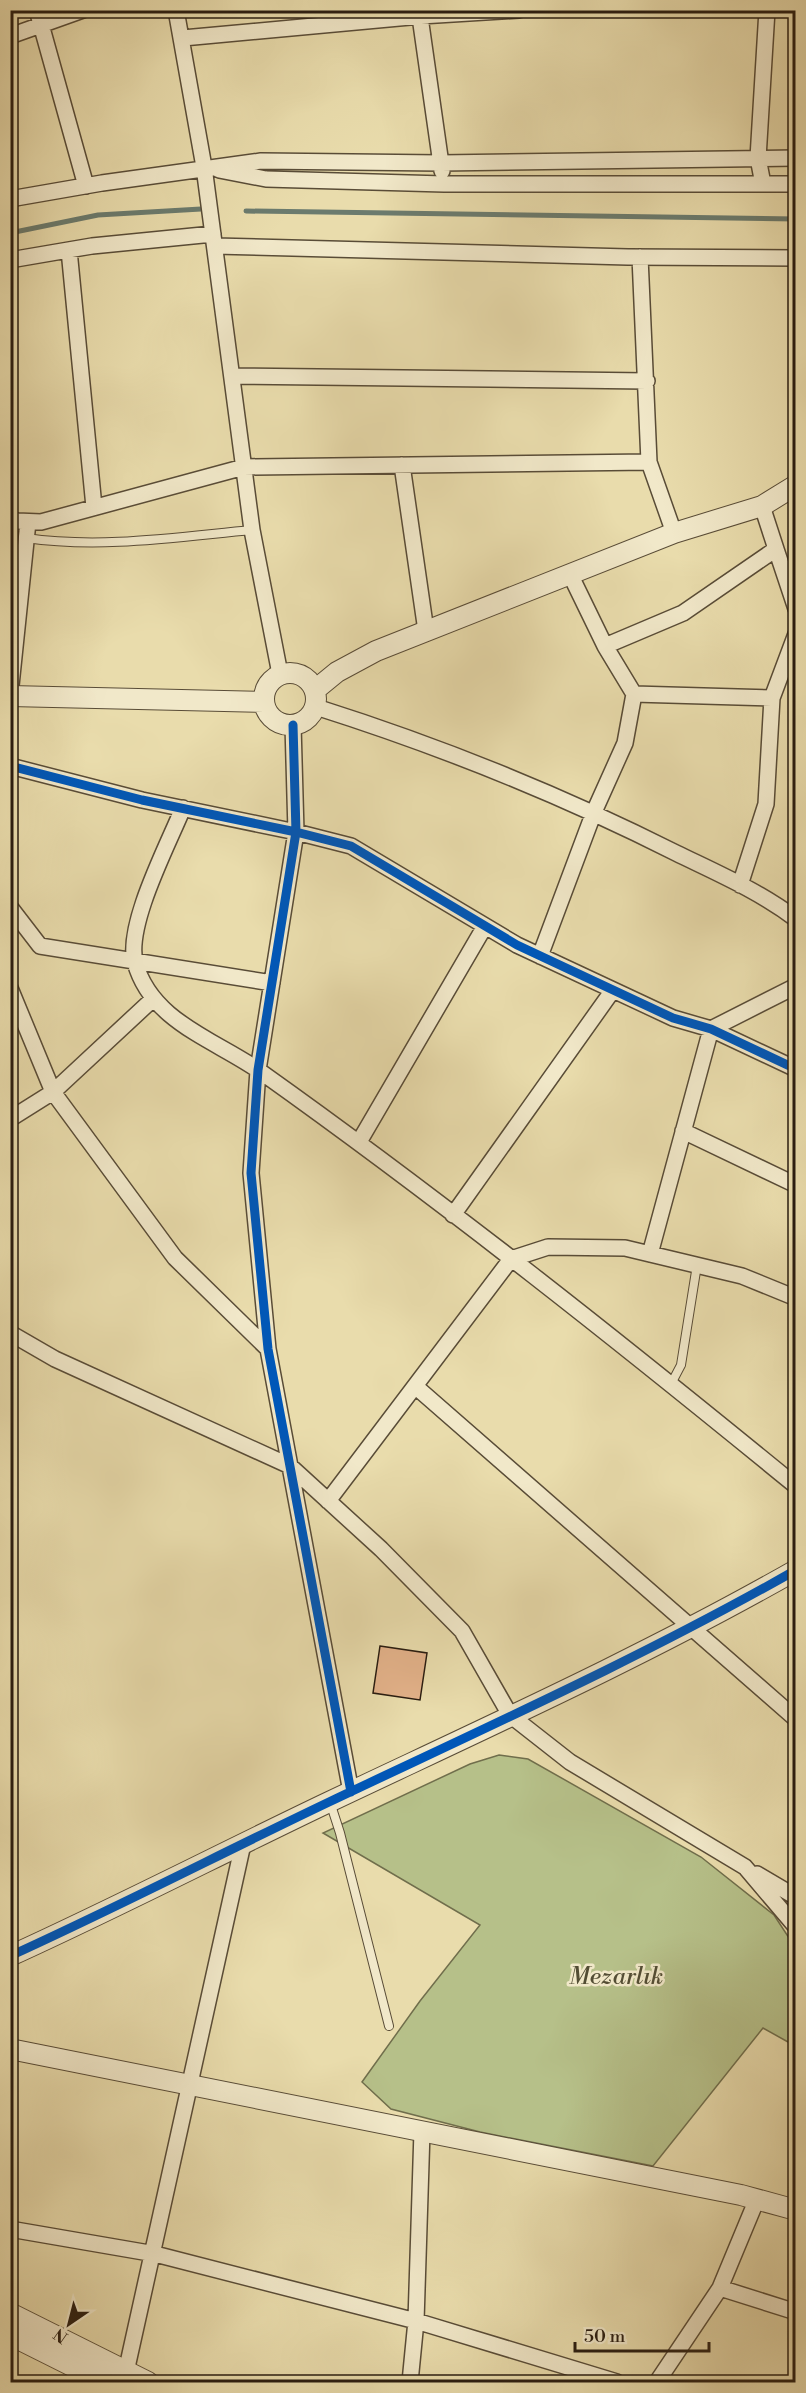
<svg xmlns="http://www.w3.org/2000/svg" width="806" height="2393" font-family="'Libre Bodoni',serif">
<rect width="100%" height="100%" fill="#e9dcac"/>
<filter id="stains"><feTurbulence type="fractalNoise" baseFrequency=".00333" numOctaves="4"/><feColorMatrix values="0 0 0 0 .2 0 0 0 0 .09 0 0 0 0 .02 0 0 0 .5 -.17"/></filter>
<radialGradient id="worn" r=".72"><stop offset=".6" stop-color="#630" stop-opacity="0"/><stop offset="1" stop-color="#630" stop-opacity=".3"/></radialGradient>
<path fill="#b6c089" stroke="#706e4c" stroke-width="1.5" d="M499,1755L528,1759L701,1857L774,1915L795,1947V2034L788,2042L763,2028L653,2166L480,2132L391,2109L362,2082L420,2001L480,1925L323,1833L470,1764Z"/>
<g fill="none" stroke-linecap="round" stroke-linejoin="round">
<path stroke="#6b7b6e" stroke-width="5" d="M246,211L796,219
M10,233L98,215L201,209"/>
</g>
<path fill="#e2b189" stroke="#291c10" stroke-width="1.5" d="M380,1646L427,1653L420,1700L373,1693Z"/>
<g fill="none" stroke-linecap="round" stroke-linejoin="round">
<defs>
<path id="service" d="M26,538C101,549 177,537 252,530
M671,1384L681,1365L697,1265
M330,1802L340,1833L389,2026"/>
<path id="minor" d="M37,10L86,186
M176,10L204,167L252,530L280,674
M419,10L442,171
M10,36L83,10
M183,38L421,16L519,10
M219,170L266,179L444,184H796
M763,184L758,158L767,10
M10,199L102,183L261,161L441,163L796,158
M215,246L628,257L796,258
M69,250L94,507
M640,257L649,462L674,533
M10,260L92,246L213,234
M233,376L647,381
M402,465L426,631
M10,519L17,521L41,522L244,467L649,462
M776,549L796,609
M605,646L683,613L776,549L762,506
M634,694L772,698
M10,695L28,522
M316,707C439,746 561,795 676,853C717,873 759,891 796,919
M293,725L296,832L258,1070L251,1173L268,1349L351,1792
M10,766L142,800L296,832L351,846L517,945L673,1018L711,1029L796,1069
M183,808C168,845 126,924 135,962C151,1022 216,1040 261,1072C445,1203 621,1343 796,1486
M740,885L766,804L772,698L796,634
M10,907L40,946L272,983
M540,956L594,812L625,743L634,694L605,646L570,574
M10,988L53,1092L175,1258L268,1349
M10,1119L53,1092L153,999
M683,1131L796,1185
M359,1142L485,926
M453,1215L613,990
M650,1254L711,1029L796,986
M10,1333L55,1359L290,1466L381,1549L462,1631L510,1715L570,1762L745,1867L796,1927
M415,1386L796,1719
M328,1501L511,1259L548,1247L625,1248L742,1276L796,1298
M757,1874L796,1897
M10,2229L155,2254L416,2321L617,2382
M720,2288L796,2312
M126,2372L243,1844
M410,2382L416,2321L422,2131
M657,2382L720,2288L757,2199"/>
<path id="tertiary" d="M264 699a26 26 0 1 1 52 0a26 26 0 1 1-52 0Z
M315,690L337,672L376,651L674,533L762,506L796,485
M10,696L264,702
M10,1956C118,1907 222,1853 329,1802C485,1728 645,1656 796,1570
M10,2049L741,2195L796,2210
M10,2313L148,2382
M10,2335L104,2382"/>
</defs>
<use href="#service" stroke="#594c37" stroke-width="10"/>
<use href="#minor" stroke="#594c37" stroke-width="18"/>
<use href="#tertiary" stroke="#594c37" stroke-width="22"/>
<use href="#service" stroke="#f1e8c9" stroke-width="8"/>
<use href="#minor" stroke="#f1e8c9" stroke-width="15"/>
<use href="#tertiary" stroke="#f1e8c9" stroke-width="20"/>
<defs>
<path id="cycleway" d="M293,725L296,832L258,1070L251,1173L268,1349L351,1792
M10,766L142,800L296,832L351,846L517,945L673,1018L711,1029L796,1069
M10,1956C118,1907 222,1853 329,1802C485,1728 645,1656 796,1570"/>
</defs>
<use href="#cycleway" stroke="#f1e8c9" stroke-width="13"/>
<use href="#cycleway" stroke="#0057b8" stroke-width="9"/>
</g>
<g text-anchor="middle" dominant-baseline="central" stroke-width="5" stroke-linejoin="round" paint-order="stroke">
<g font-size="24" font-style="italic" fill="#534d34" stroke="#f1e8c9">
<text x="616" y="1977">Mezarlık</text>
</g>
</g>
<rect width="806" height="2393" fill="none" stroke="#e9dcac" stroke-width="36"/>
<rect x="12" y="12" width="782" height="2369" fill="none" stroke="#291c10" stroke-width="3"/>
<rect x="18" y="18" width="770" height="2357" fill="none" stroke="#291c10" stroke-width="1.5"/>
<g transform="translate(69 2324) rotate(215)" stroke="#f1e8c9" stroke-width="4.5" paint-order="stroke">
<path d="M0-4.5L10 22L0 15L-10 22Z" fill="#291c10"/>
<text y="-9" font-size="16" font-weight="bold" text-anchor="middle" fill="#291c10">N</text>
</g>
<path d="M575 2342v9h134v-9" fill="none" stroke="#291c10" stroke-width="3"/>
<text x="584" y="2342" font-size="18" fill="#291c10" stroke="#f1e8c9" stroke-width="4.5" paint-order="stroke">50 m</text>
<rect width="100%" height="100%" filter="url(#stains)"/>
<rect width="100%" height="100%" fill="url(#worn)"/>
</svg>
